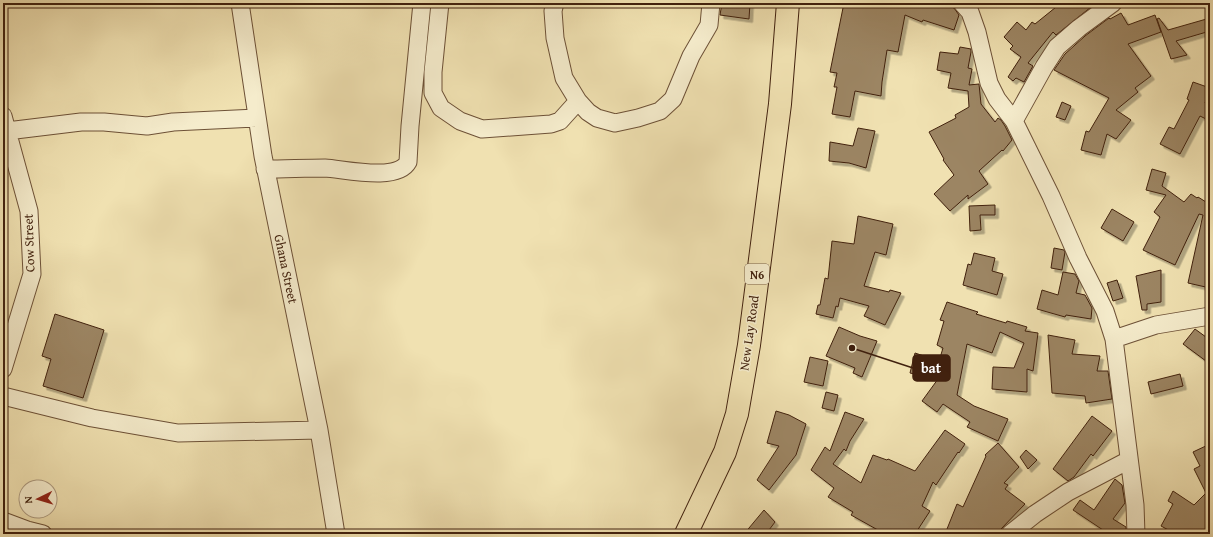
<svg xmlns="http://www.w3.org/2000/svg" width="1213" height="537" font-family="'Gentium Book Plus',serif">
<defs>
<filter id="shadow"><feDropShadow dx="3.5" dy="3.5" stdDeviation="0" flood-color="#0004"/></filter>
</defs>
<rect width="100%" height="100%" fill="#f0e1b1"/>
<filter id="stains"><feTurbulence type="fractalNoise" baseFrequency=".005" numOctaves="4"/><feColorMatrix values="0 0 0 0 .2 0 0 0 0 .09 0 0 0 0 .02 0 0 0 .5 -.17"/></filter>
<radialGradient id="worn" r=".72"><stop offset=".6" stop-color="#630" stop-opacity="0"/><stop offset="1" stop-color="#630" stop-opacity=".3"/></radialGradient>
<path fill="#9c8563" stroke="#41210e" filter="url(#shadow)" d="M722,3H750L749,19L720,15Z
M844,3H923L932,6L933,3H939L954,8L959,15L954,30L923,20L922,22L905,15L898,52L887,50L882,82L881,96L855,91L850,117L832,114L837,87H834L837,73L830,72Z
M1061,3H1096L1056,35L1053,32L1028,63L1033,66L1024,82L1016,78L1013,81L1008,77L1021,57L1010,49L1013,46L1004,37L1017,22L1026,30L1032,22L1035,24Z
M1121,13L1128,25L1155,15L1161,32L1128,44L1151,76L1135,88L1138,92L1116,110L1131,120L1116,139L1107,134L1101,155L1081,150L1086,131L1089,132L1109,98L1054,70L1065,54L1085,36L1109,18L1110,19Z
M1159,18L1168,30L1210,18V31L1176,41L1187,55L1171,59L1157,19Z
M960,47L971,49V52L968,68L972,69L969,85L979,84L981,104L995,122L998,118L1001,120L1005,126L1012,140L1003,151L1002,150L979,171L988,184L968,199V195L950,211L934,194L954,175L943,160L944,159L929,132L956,118L955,115L969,107L968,91L948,88L951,73L937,70L940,52L958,54Z
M1193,82L1210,88L1205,103L1210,105V121L1200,116L1180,154L1160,144L1169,127L1174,129L1189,100L1187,99Z
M1062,102L1071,106L1065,120L1056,117Z
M858,128L875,131L866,168L849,163L829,161L830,142L853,146Z
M1152,169L1166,173L1162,186L1184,202L1191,194L1197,198L1198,197L1206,202H1210V288L1188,283L1203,215L1199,214L1175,265L1143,250L1160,217L1154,212L1166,195L1146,190Z
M995,205V215H980L981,230L970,231L969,206Z
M1112,209L1134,222L1123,241L1101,228Z
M858,216L893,224L886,255L875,252L864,286L889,292L890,290L901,293L885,325L864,316L869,306L840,298L838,307L836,306L833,318L816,314L818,305H820L825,278L828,279L832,241L854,244Z
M1054,248L1064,250L1065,252L1062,270L1051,268Z
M974,253L995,258L992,271L1003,274L997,295L963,285L968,264L971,265Z
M1161,270V302L1147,304V310H1142L1136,276Z
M1063,272L1075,274L1079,281L1076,293L1085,295L1092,308L1091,319L1066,315L1065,317L1037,309L1042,290L1058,295Z
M1117,280L1123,298L1113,301L1107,283Z
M947,302L978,312L976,314L1006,323L1007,321L1027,327L1025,331L1038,333L1033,371L1027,369V392L992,389L993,367L1014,368L1024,343L1000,332L992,353L967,344L957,395L974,406L1008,419L998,441L967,427L970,422L943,404L937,412L922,401L938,379L910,373L915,353L939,361L943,348L937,345L944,321L940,320Z
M55,314L104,330L83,398L43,386L51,359L42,356Z
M839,327L860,336L877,341L862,377L853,373L855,368L826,356Z
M1195,329L1210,340V364L1183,344Z
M1048,335L1075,340L1072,354L1100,356L1097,371H1108L1112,399L1086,403L1085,396L1052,393Z
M810,357L828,361L823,386L804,382Z
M1180,374L1183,386L1151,394L1148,382Z
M826,392L838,395L834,411L822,408Z
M776,411L789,415L806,424L796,455L769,490L757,480L779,446L767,443Z
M845,412L864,419L850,441L846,451L844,449L833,464L861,483L873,455L887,460L888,459L915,471L945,430L965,444L959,453L958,452L936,485L933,482L922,506L930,511L915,534H885L851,515L853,512L828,497L834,488L811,470L825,447L830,451Z
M1092,416L1112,431L1093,456L1091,454L1074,477L1068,481L1053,469Z
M998,443L1019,467L1004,483L1008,485L1005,489L1025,504L1001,529L998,534H945L957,504L963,507L986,456L985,455Z
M1210,444V534H1176L1161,526L1173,504L1168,501L1173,491L1194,505L1206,493L1194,469L1200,466L1193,452Z
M1026,450L1037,460L1028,469L1020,457Z
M1115,479L1122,485L1125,503L1113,519L1126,527V534H1109L1073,510L1080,500L1094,510Z
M764,510L775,522L766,534H744Z"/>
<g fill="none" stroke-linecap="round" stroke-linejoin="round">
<defs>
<path id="minor" d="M240,3L263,156L319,430L336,534
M440,3L433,72V93L441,108L460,121L482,129L551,124L560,121L578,101
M555,3L553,11L555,38L564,78L578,101L588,112L597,118L615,123L638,118L660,111L673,99L691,56L709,25L711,3
M962,3L970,12L977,32L989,83L997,99L1014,121L1051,196L1078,258L1105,311L1114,339L1135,505L1136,534
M3,116L29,211L32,274L3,369
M1014,121L1044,67L1057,47L1079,28L1113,3
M7,131L81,122H104L147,126L173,122L257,118
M265,169C285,169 305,168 325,168C344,169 397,182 408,162L410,126L422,3
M1114,339L1156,325L1210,316
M3,396L92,418L178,433L319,430
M3,521L27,530L43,534
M1010,534L1035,514L1068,492L1129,460"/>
<path id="highway" d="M686,534L725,452L737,414L749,345L780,104L788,3"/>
</defs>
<use href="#minor" stroke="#6d5137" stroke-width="19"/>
<use href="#highway" stroke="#41210e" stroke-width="24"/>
<use href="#minor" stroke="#f5eccc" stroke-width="17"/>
<use href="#highway" stroke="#f0e1b1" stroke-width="22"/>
</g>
<g text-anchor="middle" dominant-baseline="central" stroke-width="3" stroke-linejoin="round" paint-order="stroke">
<rect fill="#f5eccc" stroke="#775e47" stroke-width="1" x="745" y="264" width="24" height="20" rx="3"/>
<g font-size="12" font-weight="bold" fill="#41210e">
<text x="757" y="274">N6</text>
</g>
<g font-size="13" fill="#41210e" stroke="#f5eccc">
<text transform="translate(29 243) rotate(-92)">Cow Street</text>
<text transform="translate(286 269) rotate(78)">Ghana Street</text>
<text transform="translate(749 333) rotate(-82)">New Lay Road</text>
</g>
</g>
<path fill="none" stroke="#41210e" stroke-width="1.5" d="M852 348L913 368"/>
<circle fill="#41210e" stroke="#f5eccc" stroke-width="1.5" cx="852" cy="348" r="4"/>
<rect fill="#41210e" stroke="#41210e" stroke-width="1.5" x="913" y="355" width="37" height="26" rx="4"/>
<g font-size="14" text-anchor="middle" font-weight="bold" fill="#fff">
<text x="931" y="373">bat</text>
</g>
<rect width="1213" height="537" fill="none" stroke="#f0e1b1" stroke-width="16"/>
<rect x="4" y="4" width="1205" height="529" fill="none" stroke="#41210e" stroke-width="2"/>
<rect x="8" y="8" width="1197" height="521" fill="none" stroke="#41210e"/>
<g transform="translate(38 499) rotate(265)"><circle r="19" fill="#f5eccc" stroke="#ad9b80"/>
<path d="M0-3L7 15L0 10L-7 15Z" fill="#8f2418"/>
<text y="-6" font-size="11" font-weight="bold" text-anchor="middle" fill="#41210e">N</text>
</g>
<rect width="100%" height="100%" filter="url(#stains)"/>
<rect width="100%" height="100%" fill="url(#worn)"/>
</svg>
